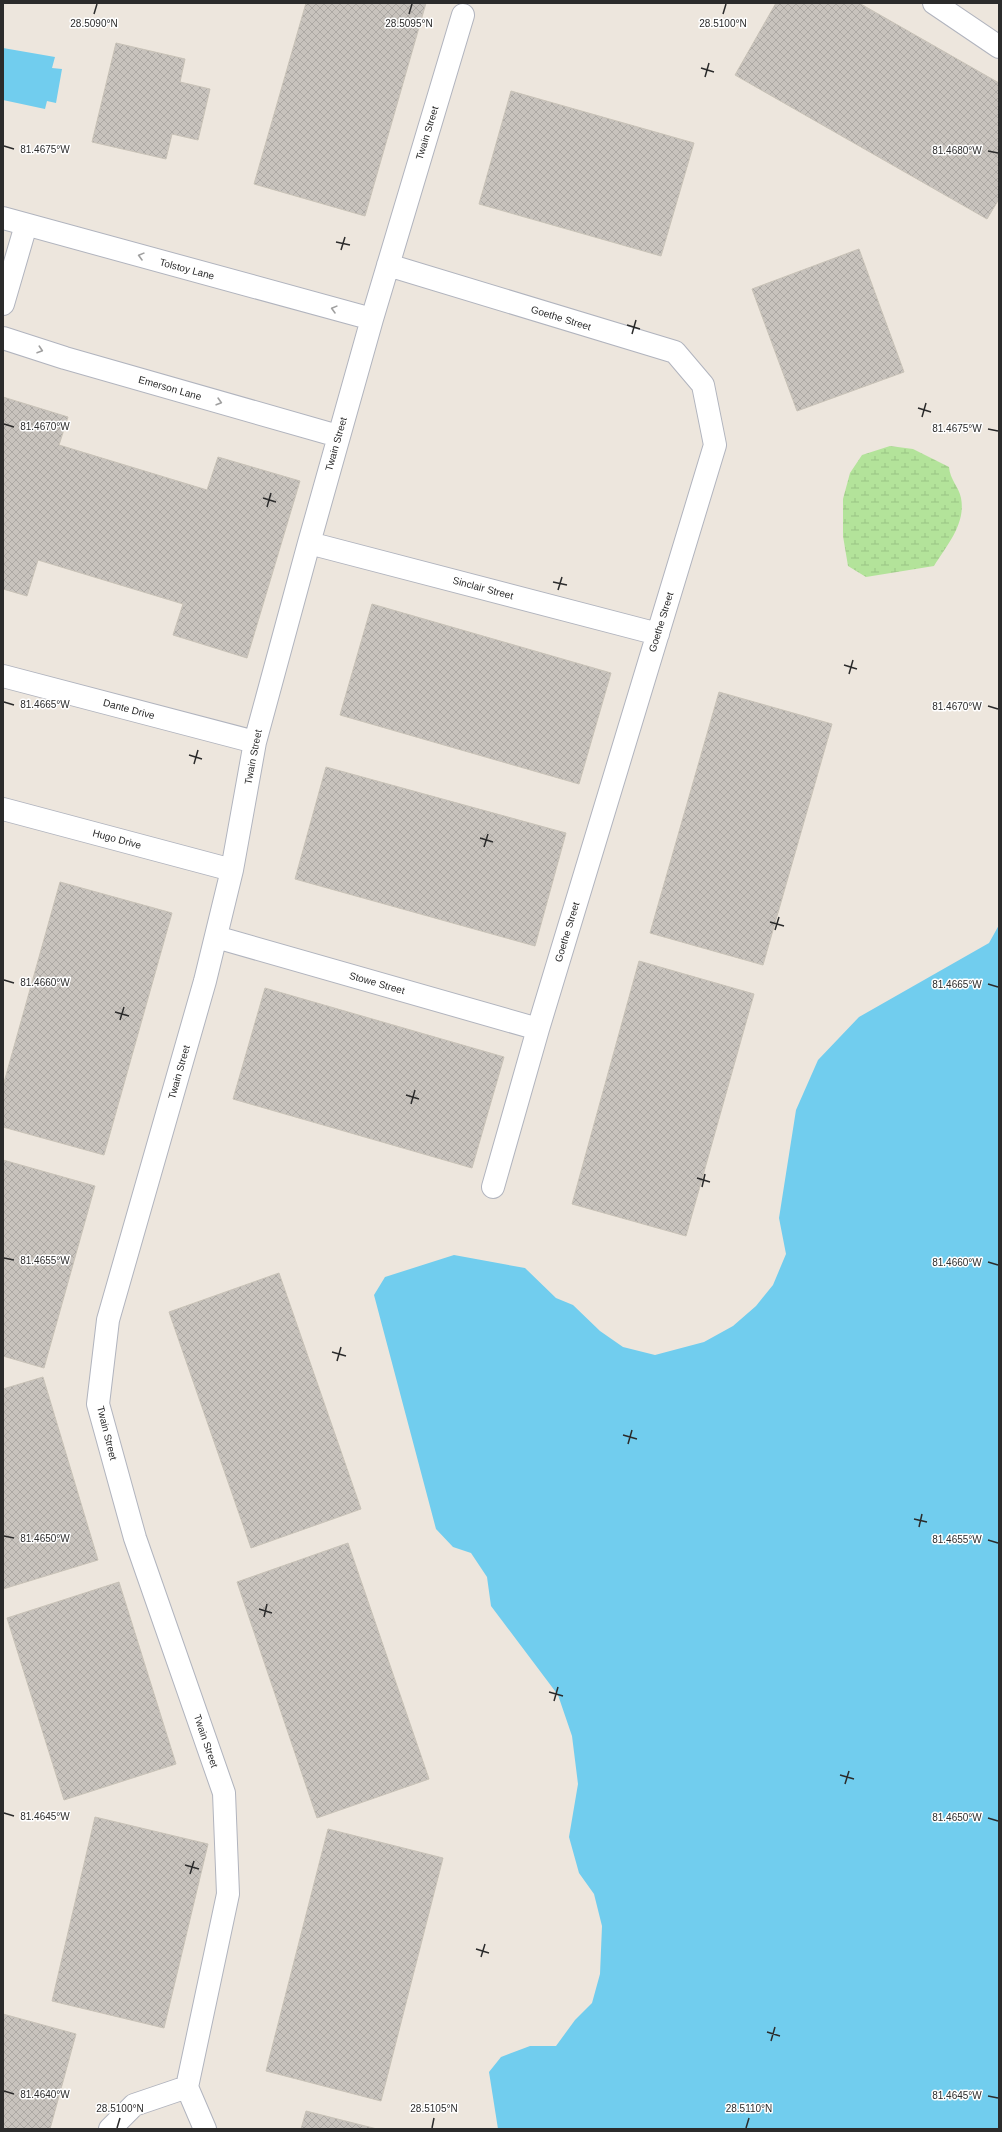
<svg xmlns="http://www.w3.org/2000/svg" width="1002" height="2132" font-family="Arial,sans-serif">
<defs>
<pattern id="wetland-marsh" width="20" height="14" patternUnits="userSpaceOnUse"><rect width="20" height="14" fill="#b3e39a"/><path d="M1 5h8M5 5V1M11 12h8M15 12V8" fill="none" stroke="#9ac385"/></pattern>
<pattern id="building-cross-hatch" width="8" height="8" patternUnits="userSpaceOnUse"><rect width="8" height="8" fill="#c8c3bd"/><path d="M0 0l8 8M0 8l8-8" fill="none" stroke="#aca8a3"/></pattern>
</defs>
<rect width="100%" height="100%" fill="#ede6dd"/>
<path fill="url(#wetland-marsh)" d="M890,446L913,449L949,467C950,480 959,487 961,498C966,524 947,545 934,566L866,577L848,566L843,536V499L850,473L862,455Z"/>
<path fill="#71cdee" d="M3,48L55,57L52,68L62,69L56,103L47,101L45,109L3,100Z
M999,925V2129H498L489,2072L501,2057L530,2046H556L575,2020L592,2003L600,1974L602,1926L594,1894L579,1873L569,1837L578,1784L572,1736L558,1695L491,1606L487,1577L471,1553L453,1547L436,1529L374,1295L385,1277L454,1255L525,1268L556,1298L573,1305L600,1331L623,1347L655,1355L704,1342L733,1326L756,1306L773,1285L786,1254L779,1218L796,1110L818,1060L859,1017L989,943Z"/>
<path fill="url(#building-cross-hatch)" stroke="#c8c2b7" d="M306,3H426L365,216L254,184Z
M776,3H859L999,83V199L987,219L735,75Z
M116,43L185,59L180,82L210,89L198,140L172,134L166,159L92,142Z
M511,91L694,143L661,256L479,204Z
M859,249L904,372L797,411L752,289Z
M3,397L68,417L59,445L207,490L218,457L300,481L247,658L173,635L183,604L38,560L27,596L3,589Z
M372,604L611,673L579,784L340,715Z
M719,692L832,724L763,965L650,933Z
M326,767L566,833L535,946L295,879Z
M60,882L172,913L104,1155L3,1127V1086Z
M639,961L754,994L686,1236L572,1204Z
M265,988L504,1057L472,1168L233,1099Z
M3,1160L95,1186L44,1368L3,1356Z
M279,1273L361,1509L251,1548L169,1312Z
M43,1377L98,1560L3,1589V1389Z
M348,1543L429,1779L317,1818L237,1582Z
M119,1582L176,1764L64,1800L7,1618Z
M95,1817L208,1844L164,2028L52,2001Z
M328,1829L443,1858L381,2101L266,2071Z
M3,2014L76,2034L50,2129H3Z
M306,2111L377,2129H301Z"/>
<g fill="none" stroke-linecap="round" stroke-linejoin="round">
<defs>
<path id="minor" d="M934,3L999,47
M3,218L372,319
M388,265L675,352L703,385L715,445L538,1029L493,1187
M3,304L26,225
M3,338L65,358L338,436
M309,543L658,634
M3,676L255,742
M3,809L232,870
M216,937L538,1029
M110,2129L134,2105L187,2087
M205,2129L187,2087L228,1894L224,1793L135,1538L98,1404L108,1320L205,981L232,870L255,742L309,543L372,319L463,15"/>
</defs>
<use href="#minor" stroke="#b1b4be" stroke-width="24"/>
<use href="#minor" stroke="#fff" stroke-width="22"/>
</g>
<defs><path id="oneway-chevron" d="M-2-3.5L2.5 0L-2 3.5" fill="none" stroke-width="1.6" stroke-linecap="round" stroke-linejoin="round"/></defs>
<g stroke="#a0a0a0">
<use href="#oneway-chevron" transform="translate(141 256) rotate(-165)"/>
<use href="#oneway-chevron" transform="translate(334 309) rotate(-165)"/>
<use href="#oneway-chevron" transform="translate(40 350) rotate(18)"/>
<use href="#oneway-chevron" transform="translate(219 402) rotate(16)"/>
</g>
<path fill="none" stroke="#2b2b2b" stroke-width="1.5" d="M94,14L97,4M409,14L412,4M723,14L726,4M701,68L714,72M705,77L709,63M4,146L14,149M988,151L998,153M336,242L350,245M341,250L345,237M627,325L640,329M632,334L636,320M918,408L931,412M922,417L926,403M4,424L14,427M988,429L998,431M263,498L276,502M267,507L271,493M553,582L567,585M558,590L562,577M844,665L857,669M849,674L853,660M4,702L14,705M988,706L998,709M189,755L202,759M194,764L198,750M480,838L493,842M484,847L488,834M770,922L784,926M775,930L779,917M4,980L14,983M988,984L998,987M115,1012L129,1016M120,1020L124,1007M406,1095L419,1099M411,1104L415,1090M697,1178L710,1182M702,1187L705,1174M4,1258L14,1260M988,1262L998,1265M332,1352L346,1356M337,1361L341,1347M623,1435L637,1439M628,1444L632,1430M914,1519L927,1522M919,1527L922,1514M4,1536L14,1538M988,1540L998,1543M259,1609L272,1613M264,1617L267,1604M549,1692L563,1696M554,1701L558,1687M840,1775L854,1779M845,1784L849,1771M4,1813L14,1816M988,1818L998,1821M185,1865L199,1869M190,1874L194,1861M476,1949L489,1953M481,1957L485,1944M767,2032L780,2036M771,2041L775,2027M4,2091L14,2094M988,2096L998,2098M117,2128L120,2118M432,2128L434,2118M746,2128L749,2118"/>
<g text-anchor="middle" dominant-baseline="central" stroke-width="3" stroke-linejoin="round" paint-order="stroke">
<g font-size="10" fill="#2b2b2b" stroke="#fff">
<text transform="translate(427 133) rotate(-73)">Twain Street</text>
<text transform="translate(187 269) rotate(15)">Tolstoy Lane</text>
<text transform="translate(561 318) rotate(17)">Goethe Street</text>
<text transform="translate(170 388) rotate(16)">Emerson Lane</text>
<text transform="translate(336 444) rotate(-74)">Twain Street</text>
<text transform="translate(483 588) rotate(15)">Sinclair Street</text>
<text transform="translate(661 622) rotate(-73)">Goethe Street</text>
<text transform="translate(129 709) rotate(15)">Dante Drive</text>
<text transform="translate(253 757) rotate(-79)">Twain Street</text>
<text transform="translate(117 839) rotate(15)">Hugo Drive</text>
<text transform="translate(567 932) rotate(-73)">Goethe Street</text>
<text transform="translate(377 983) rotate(16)">Stowe Street</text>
<text transform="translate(179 1072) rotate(-74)">Twain Street</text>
<text transform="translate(107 1433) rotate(76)">Twain Street</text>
<text transform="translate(206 1741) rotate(71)">Twain Street</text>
</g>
</g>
<g font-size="10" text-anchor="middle" fill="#2b2b2b" stroke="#fff" stroke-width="3" stroke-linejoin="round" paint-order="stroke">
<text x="94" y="27">28.5090°N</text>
<text x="409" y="27">28.5095°N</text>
<text x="723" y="27">28.5100°N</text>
<text x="45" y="153">81.4675°W</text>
<text x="957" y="154">81.4680°W</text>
<text x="45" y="430">81.4670°W</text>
<text x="957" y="432">81.4675°W</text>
<text x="45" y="708">81.4665°W</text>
<text x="957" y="710">81.4670°W</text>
<text x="45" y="986">81.4660°W</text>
<text x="957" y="988">81.4665°W</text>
<text x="45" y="1264">81.4655°W</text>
<text x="957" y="1266">81.4660°W</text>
<text x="45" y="1542">81.4650°W</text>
<text x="957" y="1543">81.4655°W</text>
<text x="45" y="1820">81.4645°W</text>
<text x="957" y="1821">81.4650°W</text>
<text x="45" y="2098">81.4640°W</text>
<text x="957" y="2099">81.4645°W</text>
<text x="120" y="2112">28.5100°N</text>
<text x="434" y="2112">28.5105°N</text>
<text x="749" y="2112">28.5110°N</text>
</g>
<rect width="1002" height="2132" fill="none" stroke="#2b2b2b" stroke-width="8"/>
</svg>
